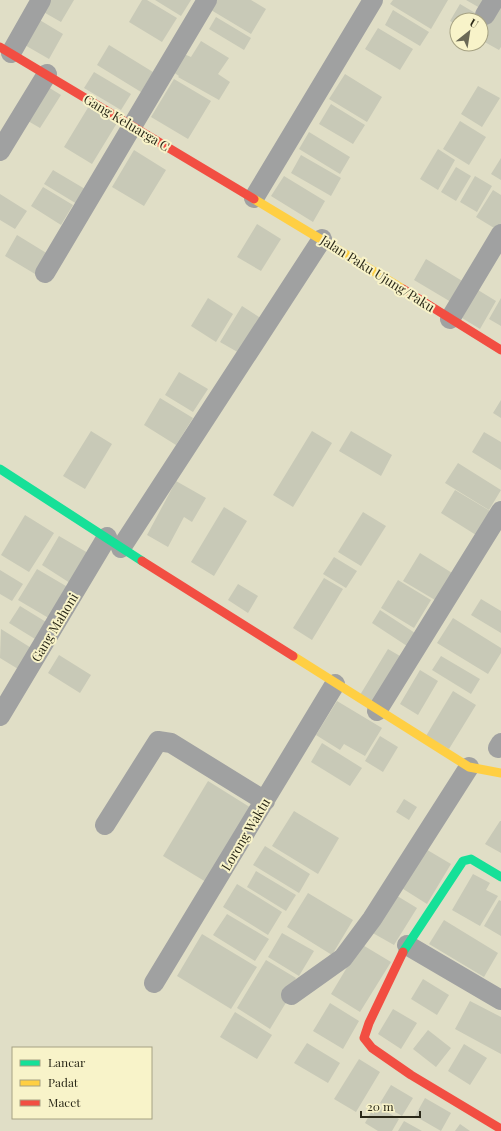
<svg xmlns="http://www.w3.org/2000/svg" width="501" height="1131" font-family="'Playfair Display',serif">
<rect width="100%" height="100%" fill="#e0dec6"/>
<path fill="#c8c9b7" d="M46,0H74L61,22L40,10Z
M142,0H147L177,18L162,42L129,22Z
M155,0H191L181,16Z
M216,0H251L266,9L251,34L211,10Z
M393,0H448L431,29L390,4Z
M466,0H485L480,8Z
M501,0V47L499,50L481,40V32Z
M460,4L482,17L481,20H457V25L450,21Z
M393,10L429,32L420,46L385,25Z
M216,17L251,38L244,50L209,29Z
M38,19L63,34L49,59L23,44Z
M378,28L413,49L400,70L365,49Z
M201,41L229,58L218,74L230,82L219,100L178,77L179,76L173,72L184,54L191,57Z
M109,45L153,72L141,92L97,65Z
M94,72L131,94L121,110L84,88Z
M345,74L382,97L367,122L329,99Z
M174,79L211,101L188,139L151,117Z
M478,86L500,98L482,127L461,114Z
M48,87L61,95L40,128L28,121Z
M331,104L365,125L353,144L319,124Z
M89,106L117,123L92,164L64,147Z
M460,121L486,137L469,165L443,149Z
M309,132L350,157L340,174L299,149Z
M438,149L455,160L438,190L420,179Z
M134,150L166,170L144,206L112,187Z
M301,155L341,178L331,196L291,173Z
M501,158V180L491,174Z
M456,167L471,176L456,201L441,192Z
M53,170L85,189L77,204L44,184Z
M284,176L325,201L313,222L271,196Z
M475,176L492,186L477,212L460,202Z
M43,187L73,205L61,225L31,206Z
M493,190L501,195V227L499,231L476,217Z
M0,194L27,211L15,229L0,220Z
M257,224L281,239L261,271L237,257Z
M17,235L48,254L35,274L5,256Z
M426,259L464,282L451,302L414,280Z
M478,290L496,301L480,329L462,318Z
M208,298L233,314L216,342L191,326Z
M501,298V326L489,319Z
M242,306L262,319L241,354L220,342Z
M179,372L208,389L193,412L165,395Z
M160,398L193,418L176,445L144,425Z
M501,400V418L493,413Z
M91,431L112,444L85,489L63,476Z
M312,431L332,443L293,507L273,495Z
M351,431L392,455L381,476L339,451Z
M484,432L501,442V470L472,452Z
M458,463L501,490L489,510L445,483Z
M176,481L206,498L192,522L184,517L168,547L147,535Z
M455,490L490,511L476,535L441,513Z
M224,507L247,521L214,576L191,562Z
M363,512L386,526L361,566L338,552Z
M25,515L54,533L29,572L1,555Z
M59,536L88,553L70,583L42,565Z
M420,553L457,576L440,603L403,581Z
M334,557L357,571L346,588L323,574Z
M37,569L71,589L52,620L18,600Z
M0,570L23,584L12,601L0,594Z
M324,578L343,589L312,640L293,628Z
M398,580L431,600L414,628L381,608Z
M238,584L258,596L248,613L228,600Z
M481,599L501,611V633L471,615Z
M20,606L51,625L40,642L9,623Z
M380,610L415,633L407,646L372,623Z
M453,618L501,648V653L488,674L437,643Z
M1,629L36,651L23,672L0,658Z
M388,649L405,659L377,705L360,695Z
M59,655L91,675L80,693L48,673Z
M441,656L480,679L471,694L432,670Z
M420,670L438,681L418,715L400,704Z
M453,691L476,705L449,749L426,736Z
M337,701L382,728L365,756L344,744L340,750L316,735Z
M380,736L398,747L383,772L365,761Z
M322,743L362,768L350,786L311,762Z
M208,781L256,811L211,885L163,856Z
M404,799L417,807L409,820L396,812Z
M294,811L339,838L318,874L272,846Z
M500,821H501V853L485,844Z
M265,846L310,874L299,893L253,865Z
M424,848L451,864L427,904L400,887Z
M256,871L296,895L286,911L247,887Z
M473,874L490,883L486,890L498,896L480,926L452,910Z
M237,884L282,912L268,935L223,907Z
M308,893L353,920L332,955L287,927Z
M394,894L417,908L394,945L371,932Z
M499,900L501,901V936L484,926Z
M227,914L269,939L255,961L213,935Z
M444,920L498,953L484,977L429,944Z
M282,933L314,951L299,976L268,957Z
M202,934L257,967L231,1009L177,976Z
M361,944L391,962L360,1012L331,994Z
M266,960L296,978L283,999L287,1001L270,1029L237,1008Z
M423,979L449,995L437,1015L411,999Z
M470,1001L501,1017V1054L455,1029Z
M330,1003L359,1021L343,1049L313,1031Z
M393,1009L417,1023L401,1049L378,1034Z
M235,1012L272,1035L257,1059L220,1037Z
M428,1030L451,1048L436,1067L413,1049Z
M307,1043L340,1063L328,1083L294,1063Z
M464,1044L487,1058L470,1085L448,1071Z
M359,1059L380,1072L356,1112L334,1099Z
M391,1085L413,1098L402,1116L380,1103Z
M425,1098L451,1113L441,1131L415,1116Z
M375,1105L399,1119L392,1131H378L365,1123Z
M404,1121L422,1131H398Z
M460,1124L470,1131H455Z"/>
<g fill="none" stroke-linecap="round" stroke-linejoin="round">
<path stroke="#a0a1a1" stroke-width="20" d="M485,15L494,0
M11,53L41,0
M0,151L47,74
M254,198L373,0
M45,273L207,0
M450,319L501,234
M121,548L322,239
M377,711L501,511
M0,716L107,537
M498,748L501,743
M105,825L158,741L171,743L265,801
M407,945L501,1000
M154,983L335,684
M291,995L343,958L372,919L469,767"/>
<path stroke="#16e098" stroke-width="9" d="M0,469L142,561
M403,952L463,861L471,859L501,877"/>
<path stroke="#ffcf43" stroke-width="9" d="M254,199L403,289
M293,656L469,767L501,773"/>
<path stroke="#f24e42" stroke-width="9" d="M0,47L254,199
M403,289L501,350
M142,561L293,656
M403,952L369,1023L364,1038L372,1048L411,1075L501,1129"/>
</g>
<g text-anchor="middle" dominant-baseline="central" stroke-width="4" stroke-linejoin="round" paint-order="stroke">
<g font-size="13" fill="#2b2919" stroke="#f8f3c9">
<text transform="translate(127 122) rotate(31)">Gang Keluarga C</text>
<text transform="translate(378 273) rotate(32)">Jalan Paku Ujung/Paku</text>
<text transform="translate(54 627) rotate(-59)">Gang Mahoni</text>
<text transform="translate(245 834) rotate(-59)">Lorong Waktu</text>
</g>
</g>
<rect x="12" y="1047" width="140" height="72" fill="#f8f3c9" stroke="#a6a283"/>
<rect x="20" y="1060" width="20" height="6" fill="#16e098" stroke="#a6a283"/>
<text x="48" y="1067" font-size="12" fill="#2b2919">Lancar</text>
<rect x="20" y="1080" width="20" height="6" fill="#ffcf43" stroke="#a6a283"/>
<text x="48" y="1087" font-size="12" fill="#2b2919">Padat</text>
<rect x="20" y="1100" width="20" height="6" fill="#f24e42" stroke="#a6a283"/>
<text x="48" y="1107" font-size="12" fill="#2b2919">Macet</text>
<g transform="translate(469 32) rotate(30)"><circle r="19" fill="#f8f3c9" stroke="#a6a283"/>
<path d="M0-3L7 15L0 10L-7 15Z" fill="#6a6856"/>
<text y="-6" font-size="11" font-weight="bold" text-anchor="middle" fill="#2b2919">U</text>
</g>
<path d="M361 1111v6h59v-6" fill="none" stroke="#2b2919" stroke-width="2"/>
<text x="367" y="1111" font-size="12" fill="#2b2919" stroke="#f8f3c9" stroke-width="3" paint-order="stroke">20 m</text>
</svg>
